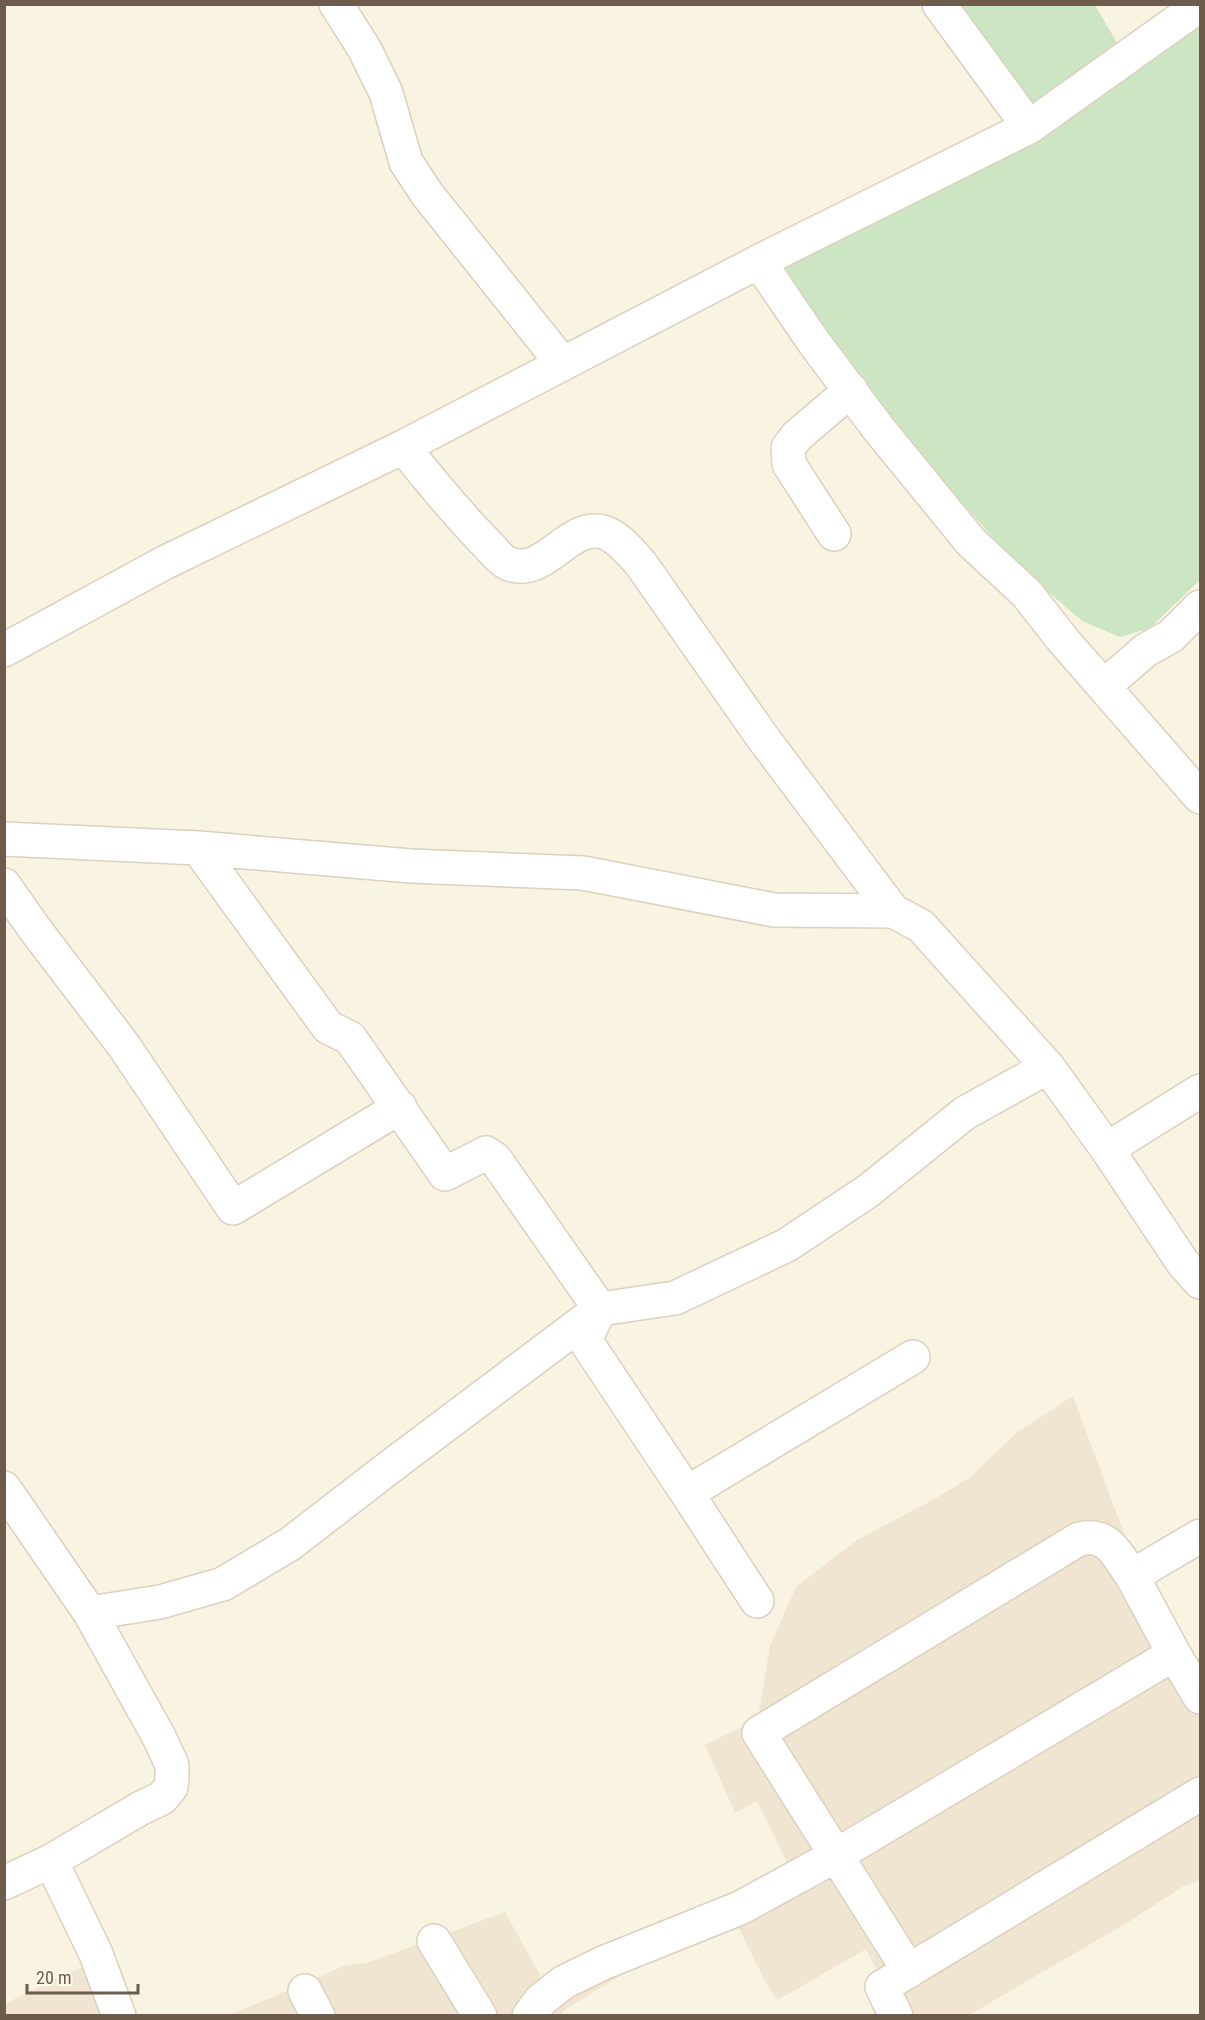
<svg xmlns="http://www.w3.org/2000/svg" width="1205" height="2020" font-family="'Roboto Condensed',sans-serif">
<rect width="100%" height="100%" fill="#f9f3e1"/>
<path fill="#f0e5d0" d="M1073,1396L1133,1558L1200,1670V1880L1182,1887L1130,1921L969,2015H900L866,1949L778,2000L767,1985L737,1925L656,1954L567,2008L560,2015L226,2016L271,1998L346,1965L367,1963L505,1912L545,1984L551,1989L641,1930L791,1871L757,1801L735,1813L705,1745L758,1719L770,1646L796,1587L857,1540L940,1496L973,1475L1015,1434Z
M107,1955L127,2015H5L4,2004Z"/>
<path fill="#cce5c2" d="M950,5H1095L1120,48L1030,115Z
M1200,24V580L1150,628L1120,637L1082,621L1017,565L901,433L827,335L785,267L1041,139Z"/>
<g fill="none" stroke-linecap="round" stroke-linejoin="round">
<defs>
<path id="minor" d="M336,4L365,50L386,93L406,162L427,194L562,363
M939,4L1029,127
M762,260L768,275L813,341L878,428L971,542L1027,594L1063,640L1200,797
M403,447C430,480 457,514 487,544C493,550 500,560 507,563C544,580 567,523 603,532C618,536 631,553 641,564L763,738L893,911
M834,534L789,464L788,448L797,436L851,390
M4,650L164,563L403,447L762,260L1029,127L1200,5
M1104,686L1146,650L1171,636L1200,607
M4,839L198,848L411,866L583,873L774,910L893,911L921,926L1048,1067L1107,1149L1183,1263L1200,1282
M198,848L328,1027L350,1038L445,1174L486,1153L495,1159L600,1309L585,1340L687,1493L757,1601
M4,885L34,928L124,1046L233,1208L400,1107
M1107,1149L1200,1091
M4,1488L90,1613L159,1737L172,1765V1779L171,1787L162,1798L141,1808L51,1861L4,1883
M687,1493L913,1357
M90,1613L160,1602L223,1584L290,1544L391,1466L600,1309L675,1298L787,1245L868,1191L965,1113L1048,1067
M1174,1654L1200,1697
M51,1861L96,1954L119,2016
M434,1941L480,2016
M909,1971L759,1733L1079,1539C1109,1532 1116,1554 1132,1576
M305,1991L318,2016
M529,2016L541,2000L564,1982L603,1963L740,1908L835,1856L1174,1654L1132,1576L1200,1536
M896,2016L882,1987L1200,1794"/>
</defs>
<use href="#minor" stroke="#dcd0be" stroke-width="36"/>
<use href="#minor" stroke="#fff" stroke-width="33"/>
</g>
<rect width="1205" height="2020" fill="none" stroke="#6d5b4b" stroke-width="12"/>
<path d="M27 1984v9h111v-9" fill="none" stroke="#6d5b4b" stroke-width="3"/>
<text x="36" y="1984" font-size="18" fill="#6d5b4b" stroke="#fdf7e7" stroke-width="4.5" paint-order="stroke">20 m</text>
</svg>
